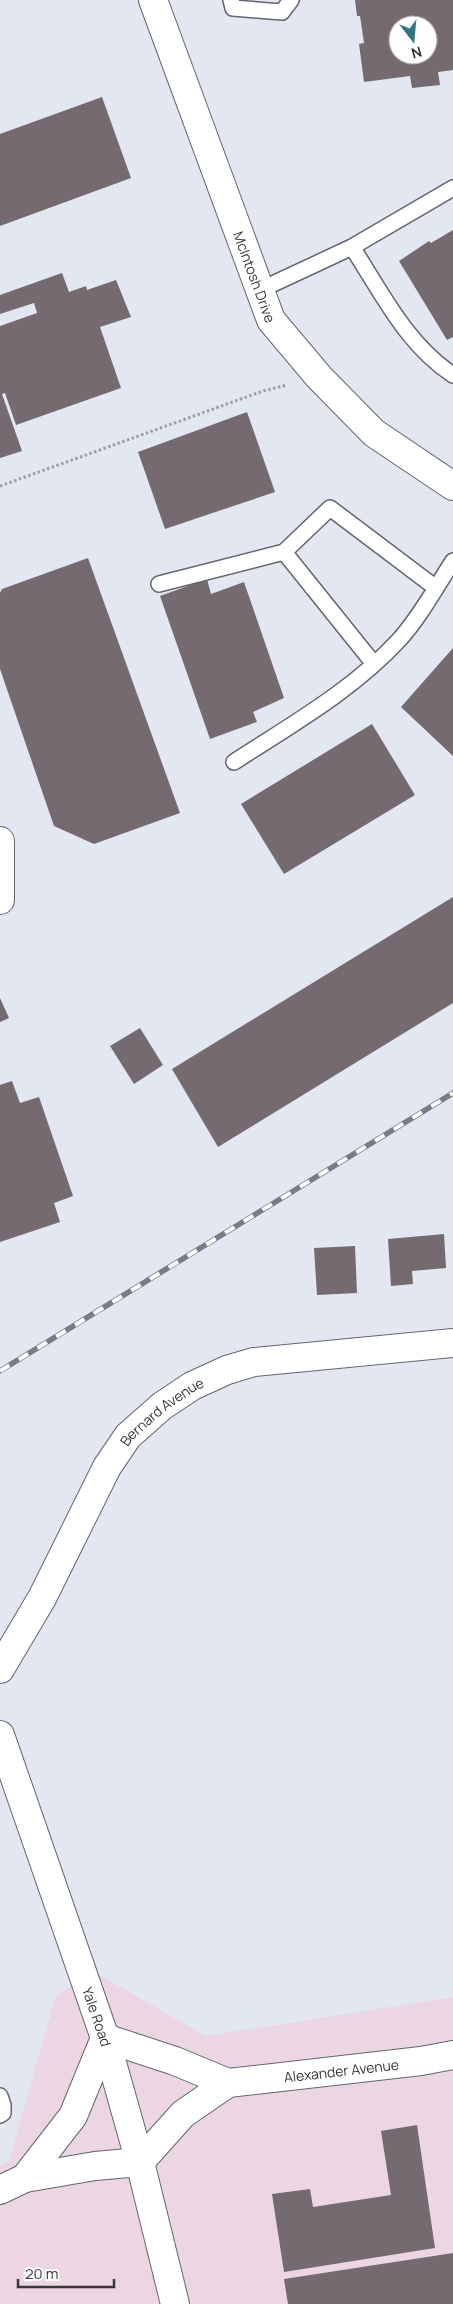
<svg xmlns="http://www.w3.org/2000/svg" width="453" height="2304" font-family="Manrope,sans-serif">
<rect width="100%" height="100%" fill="#e3e7f2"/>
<path fill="#ecd6e3" d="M96,1973L206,2036L453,1997V2304H0V2166L9,2161L56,1995Z"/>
<path fill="#746a70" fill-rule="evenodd" d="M355,0H453V70L438,72L440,85L412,88L410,76L364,82L359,44L364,43L360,16H357ZM398,25H428V55H398Z
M102,97L131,178L0,226V134Z
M453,230V337L447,340L399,261L429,241L431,243Z
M62,273L69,292L86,286L87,290L116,280L131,317L100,327L121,388L16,425L5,393L2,394L22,451L0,458V326L37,313L34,303L0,314V295Z
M247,412L275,492L165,529L138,452Z
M88,558L180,813L94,844L54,826L0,669V593L2,589Z
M207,579L211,594L244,582L284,698L253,712L257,722L210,739L160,596Z
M453,648V756L401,707Z
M372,724L415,795L284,874L241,804Z
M453,897V1003L218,1147L172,1069Z
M0,998L9,1018L0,1022Z
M140,1028L163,1065L134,1084L110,1046Z
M12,1081L20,1103L39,1097L73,1196L54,1203L60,1222L0,1242V1085Z
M444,1234L446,1268L412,1271L413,1284L391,1286L388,1239Z
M355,1246L357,1293L317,1295L314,1248Z
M417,2125L435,2248L284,2272L272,2194L310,2189L313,2207L391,2195L381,2131Z
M453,2253V2304H288L284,2279Z"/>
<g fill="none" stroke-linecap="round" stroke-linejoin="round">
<defs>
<path id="lane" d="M231,0L233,8L282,12L291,0
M352,247L453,188
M260,290L352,247C382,293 406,344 453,375
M159,584L284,552
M374,664L284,552L330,508L436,588
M234,762C291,725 353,690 399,640C420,617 436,587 453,561
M0,2096L3,2105V2113L0,2115"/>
<g id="street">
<path id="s1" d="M153,0L271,320L319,377L374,433L453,486"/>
<path id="s2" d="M0,1669L42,1598L107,1467L128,1436L162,1406L192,1386L227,1370L254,1362L453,1343"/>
<path id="s3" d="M228,2083L421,2061L453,2055"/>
<path d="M0,2190L25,2178"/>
</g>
<g id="secondary">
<path d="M0,841V900"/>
<path id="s4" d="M0,1735L105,2038L140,2162L175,2304"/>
<path d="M105,2038L175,2061L228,2083"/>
<path d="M25,2178L95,2166L140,2162L183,2114L228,2083"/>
<path d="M25,2178L73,2116L105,2038"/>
</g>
</defs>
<use href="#lane" stroke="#62666f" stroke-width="18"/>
<use href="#street" stroke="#62666f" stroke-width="30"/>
<use href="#secondary" stroke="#62666f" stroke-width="30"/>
<path stroke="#9c9fa7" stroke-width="3" stroke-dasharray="2.5 2.5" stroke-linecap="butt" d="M0,486L263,391L287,385"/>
<use href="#lane" stroke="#fff" stroke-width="15"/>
<use href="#street" stroke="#fff" stroke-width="28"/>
<use href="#secondary" stroke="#fff" stroke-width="28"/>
<defs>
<path id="rail" d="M0,1371L453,1093"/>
</defs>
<use href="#rail" stroke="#7a7c83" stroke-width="5.5"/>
<use href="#rail" stroke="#fff" stroke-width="4" stroke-dasharray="11" stroke-linecap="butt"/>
</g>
<g text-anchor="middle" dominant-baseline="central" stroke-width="5" stroke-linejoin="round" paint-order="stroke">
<g font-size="14" fill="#35373b" stroke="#fff">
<text stroke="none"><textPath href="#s1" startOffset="295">McIntosh Drive</textPath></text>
<text stroke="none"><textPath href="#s2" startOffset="308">Bernard Avenue</textPath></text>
<text stroke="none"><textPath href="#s4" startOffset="298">Yale Road</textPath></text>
<text stroke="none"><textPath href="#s3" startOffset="114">Alexander Avenue</textPath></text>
</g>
</g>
<g transform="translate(413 40) rotate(164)"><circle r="24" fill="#ffffff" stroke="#aeafb1"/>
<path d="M0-4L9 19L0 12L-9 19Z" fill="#2f7880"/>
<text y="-8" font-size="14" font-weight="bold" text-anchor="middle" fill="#35373b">N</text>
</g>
<path d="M18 2279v8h96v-8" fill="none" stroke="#35373b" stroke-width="2.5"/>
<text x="25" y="2279" font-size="15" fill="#35373b" stroke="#ffffff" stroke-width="4" paint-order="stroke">20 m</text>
</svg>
